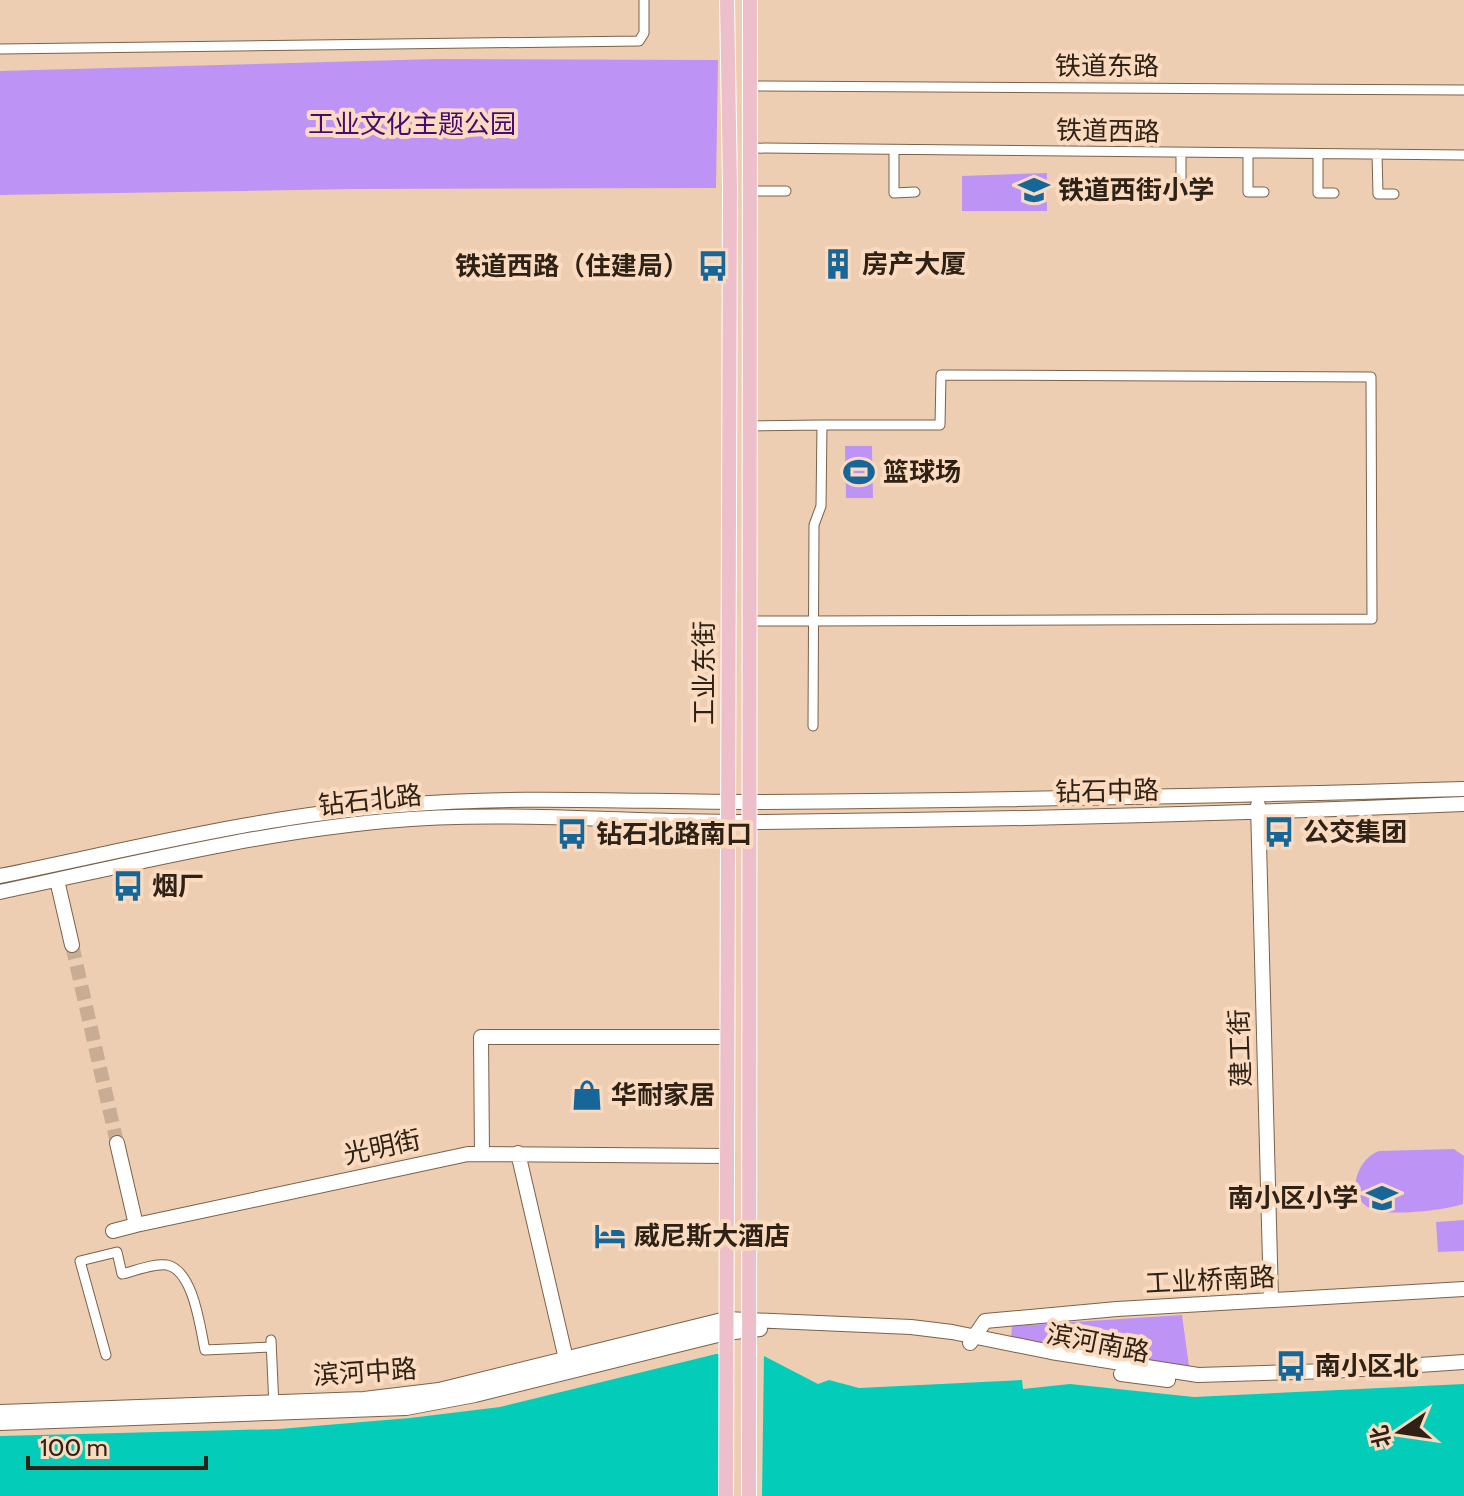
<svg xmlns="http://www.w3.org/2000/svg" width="1464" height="1496" font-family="Cabin,'Noto Sans SC',sans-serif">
<rect width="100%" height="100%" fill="#eeceb2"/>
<path fill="#bd94f6" d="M437,59L718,60L716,188L356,189L0,195V71Z
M1047,173V211H962V176Z
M845,446H872L873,498H846Z
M1454,1149L1464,1156L1463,1204C1447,1210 1387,1217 1371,1209C1344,1195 1357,1159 1379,1151Z
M1464,1220V1251L1438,1252L1436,1222Z
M1182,1315L1189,1366L1111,1356L1011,1338L1012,1326Z"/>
<path fill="#03cdb9" d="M716,1354H760L818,1384L829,1380L859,1388L1022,1380L1023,1389L1070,1384L1194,1397L1464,1384V1496H0V1436L279,1429L410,1418L500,1407Z"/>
<path fill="#eeceb2" d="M721,1350L764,1352L762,1496H719Z"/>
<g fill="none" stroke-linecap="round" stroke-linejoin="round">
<path stroke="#c8ac93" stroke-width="14" stroke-dasharray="14 7" stroke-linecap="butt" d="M72,945L117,1143"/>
<defs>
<path id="street" d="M0,49L639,41L644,33V0
M750,86L1464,90
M751,148L1464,155
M894,150V193L915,192
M1181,154V192H1193
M1248,154V192H1264
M1318,154V193H1334
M1377,154L1378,194H1394
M751,191H786
M751,426L822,425
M750,621H814L1372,619L1371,377L941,375L940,425H822L821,506L814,525L813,726
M271,1340L274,1407
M106,1355L80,1261L117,1252L122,1274C135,1271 154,1263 167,1265C194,1271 200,1328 205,1350L271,1347"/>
<path id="secondary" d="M1258,805L1271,1300
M0,876C132,849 265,815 400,805C518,795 637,802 755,802C991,800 1228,796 1464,789
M57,880L72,945
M0,892C127,865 255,833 385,821C508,810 631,823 754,822C991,820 1228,814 1464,804
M117,1143L136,1225L468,1154L726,1156
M518,1153L566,1359
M482,1154L481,1037H727
M113,1231L136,1225
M970,1343L985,1321L1117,1309L1464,1289
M1121,1374L1168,1380
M0,1412L364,1399L439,1390L726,1319L911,1327L952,1332L1051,1352L1198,1375L1331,1371L1464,1362
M0,1423L406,1408L475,1395L726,1333L760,1329"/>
<path id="primary" d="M726,1496L730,186L727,0
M749,1496L750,0"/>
</defs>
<use href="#street" stroke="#7d6148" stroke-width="11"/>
<use href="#secondary" stroke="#7d6148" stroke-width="16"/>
<use href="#primary" stroke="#fff" stroke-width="16"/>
<use href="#street" stroke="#fff" stroke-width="9"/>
<use href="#secondary" stroke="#fff" stroke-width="14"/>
<use href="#primary" stroke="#ecbfcb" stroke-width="14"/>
</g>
<defs>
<symbol id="school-bare" viewBox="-9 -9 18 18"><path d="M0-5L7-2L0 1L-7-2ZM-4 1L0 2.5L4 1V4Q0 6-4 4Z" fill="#166698" stroke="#fbdbbf" stroke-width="2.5" paint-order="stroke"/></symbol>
<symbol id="building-bare" viewBox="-9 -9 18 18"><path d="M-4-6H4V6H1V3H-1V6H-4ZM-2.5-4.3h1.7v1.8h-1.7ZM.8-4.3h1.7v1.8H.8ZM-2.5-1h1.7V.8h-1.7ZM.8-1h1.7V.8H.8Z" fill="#166698" stroke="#fbdbbf" stroke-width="2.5" paint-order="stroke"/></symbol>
<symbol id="bus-bare" viewBox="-9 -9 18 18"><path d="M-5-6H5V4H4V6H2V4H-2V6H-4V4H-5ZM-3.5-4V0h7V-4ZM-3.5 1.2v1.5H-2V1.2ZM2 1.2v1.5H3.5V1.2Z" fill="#166698" stroke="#fbdbbf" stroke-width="2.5" paint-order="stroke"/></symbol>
<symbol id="stadium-bare" viewBox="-9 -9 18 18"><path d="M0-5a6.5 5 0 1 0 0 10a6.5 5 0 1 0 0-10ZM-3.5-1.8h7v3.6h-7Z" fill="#166698" stroke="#fbdbbf" stroke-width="2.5" paint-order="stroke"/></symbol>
<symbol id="shop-bare" viewBox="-9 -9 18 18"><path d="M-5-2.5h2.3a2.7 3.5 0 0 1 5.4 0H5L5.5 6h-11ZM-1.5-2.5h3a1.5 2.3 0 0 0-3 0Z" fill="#166698" stroke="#fbdbbf" stroke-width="2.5" paint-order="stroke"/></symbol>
<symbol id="hotel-bare" viewBox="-9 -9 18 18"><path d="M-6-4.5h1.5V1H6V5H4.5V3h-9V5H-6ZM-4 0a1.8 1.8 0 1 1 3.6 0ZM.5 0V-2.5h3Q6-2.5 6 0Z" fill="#166698" stroke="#fbdbbf" stroke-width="2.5" paint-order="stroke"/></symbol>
</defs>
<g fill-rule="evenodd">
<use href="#school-bare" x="1012" y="168" width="44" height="44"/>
<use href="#building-bare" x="816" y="242" width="44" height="44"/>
<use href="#bus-bare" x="691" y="244" width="44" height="44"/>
<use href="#stadium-bare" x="837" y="450" width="44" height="44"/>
<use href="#bus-bare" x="1257" y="810" width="44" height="44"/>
<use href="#bus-bare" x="550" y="812" width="44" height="44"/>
<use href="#bus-bare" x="106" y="864" width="44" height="44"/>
<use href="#shop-bare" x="565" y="1073" width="44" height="44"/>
<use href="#school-bare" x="1360" y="1176" width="44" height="44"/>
<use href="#hotel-bare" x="588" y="1214" width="44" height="44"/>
<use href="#bus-bare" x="1269" y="1344" width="44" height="44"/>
</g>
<g text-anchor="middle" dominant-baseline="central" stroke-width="8" stroke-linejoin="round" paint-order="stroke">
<g font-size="26" fill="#2e2217" stroke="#fbdbbf">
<text x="1107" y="66">铁道东路</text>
<text transform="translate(1108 131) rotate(1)">铁道西路</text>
<text transform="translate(704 673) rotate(-90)">工业东街</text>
<text transform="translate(1107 791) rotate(-1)">钻石中路</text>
<text transform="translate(370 800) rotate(-6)">钻石北路</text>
<text transform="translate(1240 1048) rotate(-92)">建工街</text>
<text transform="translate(382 1147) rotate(-12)">光明街</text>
<text transform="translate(1210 1280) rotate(-3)">工业桥南路</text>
<text transform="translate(1098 1343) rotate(11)">滨河南路</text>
<text transform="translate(365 1372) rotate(-4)">滨河中路</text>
</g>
<g font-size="26" fill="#460a75" stroke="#fbdbbf">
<text x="412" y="124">工业文化主题公园</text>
</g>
<g font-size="26" font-weight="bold" fill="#2e2217" stroke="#fbdbbf" text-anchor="start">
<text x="1058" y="190">铁道西街小学</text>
<text x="862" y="264">房产大厦</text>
<text x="689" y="266" text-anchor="end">铁道西路（住建局）</text>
<text x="883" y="472">篮球场</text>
<text x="1303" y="832">公交集团</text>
<text x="596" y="834">钻石北路南口</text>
<text x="152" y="886">烟厂</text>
<text x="611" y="1095">华耐家居</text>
<text x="1358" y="1198" text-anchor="end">南小区小学</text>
<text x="634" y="1236">威尼斯大酒店</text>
<text x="1315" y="1366">南小区北</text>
</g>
</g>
<g transform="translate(1400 1432) rotate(257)" stroke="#fbdbbf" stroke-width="6" paint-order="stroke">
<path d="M0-6L14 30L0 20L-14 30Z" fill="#2e2217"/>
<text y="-12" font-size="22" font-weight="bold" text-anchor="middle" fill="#2e2217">北</text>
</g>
<path d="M28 1456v12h178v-12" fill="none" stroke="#2e2217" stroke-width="4"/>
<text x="40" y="1456" font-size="24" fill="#2e2217" stroke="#fbdbbf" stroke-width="6" paint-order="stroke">100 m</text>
</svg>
